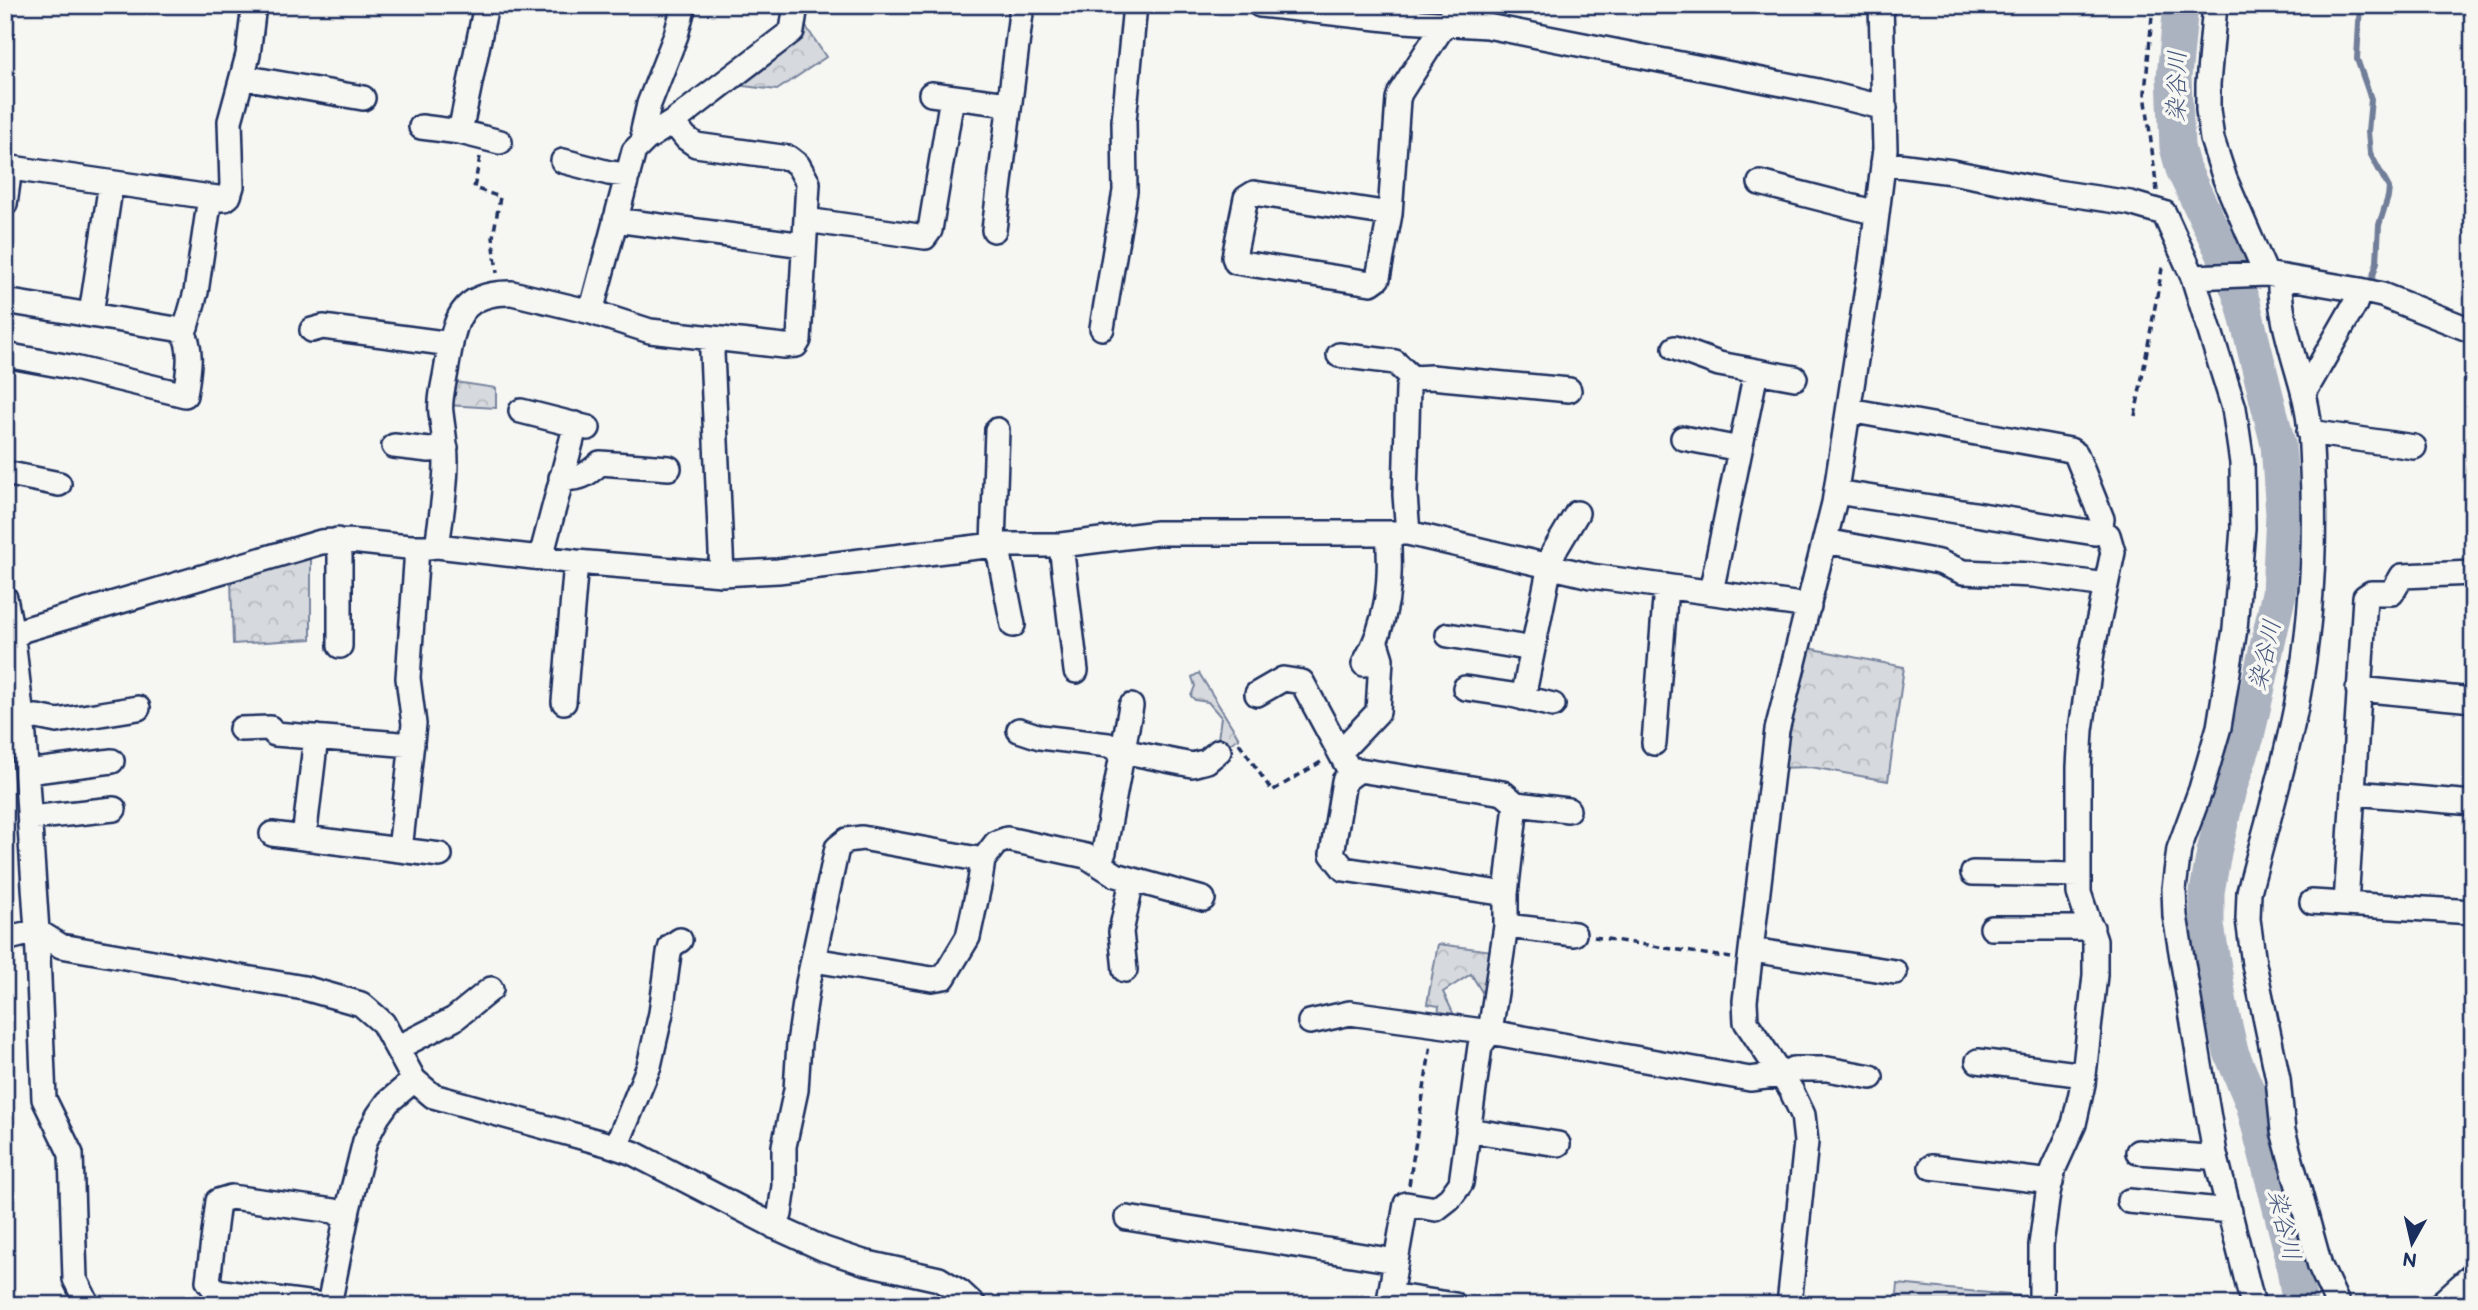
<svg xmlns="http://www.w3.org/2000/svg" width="2478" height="1310" font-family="'Balsamiq Sans','Klee One',sans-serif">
<defs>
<pattern id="forest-crowns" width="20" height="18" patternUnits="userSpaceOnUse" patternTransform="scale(1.75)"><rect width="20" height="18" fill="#d6d9dd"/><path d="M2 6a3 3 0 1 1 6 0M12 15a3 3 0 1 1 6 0" fill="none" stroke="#b7bbc0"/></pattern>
</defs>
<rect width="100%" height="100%" fill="#f6f6f2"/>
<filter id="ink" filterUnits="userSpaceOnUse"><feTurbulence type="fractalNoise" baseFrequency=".0143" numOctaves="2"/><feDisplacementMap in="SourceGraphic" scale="14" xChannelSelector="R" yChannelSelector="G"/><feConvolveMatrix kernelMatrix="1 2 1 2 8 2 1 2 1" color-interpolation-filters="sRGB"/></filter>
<g filter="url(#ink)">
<path fill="#d6d9dd" stroke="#78849e" stroke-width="2" d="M1898,1284L2019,1296V1305H1896Z"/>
<path fill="url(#forest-crowns)" stroke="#78849e" stroke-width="2" d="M799,16L826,57L777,90L735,85Z
M449,381L496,388V408L447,405Z
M311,554V639L233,644L231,579Z
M1808,648L1904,667L1888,781L1811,767L1778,768Z
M1199,673L1239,738L1219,751L1217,746L1221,717L1208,702L1195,700L1191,696L1195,686L1192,677Z
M1438,944L1493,951L1485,997L1471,974L1443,992L1456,1019L1438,1017L1439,1006L1427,1004Z"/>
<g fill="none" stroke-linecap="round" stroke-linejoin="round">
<path stroke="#717e99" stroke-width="6" d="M2360,5L2357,59L2371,99L2368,132L2370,153L2389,188L2388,197L2379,225L2377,262L2370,286"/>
<path stroke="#abb2c0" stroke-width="35" d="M2181,5L2174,77L2177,147L2183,169L2229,265L2243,303L2278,444L2283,514L2279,593L2247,736L2229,789L2214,852L2207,892V926L2220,1004L2231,1052L2253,1104L2291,1250L2300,1305"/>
<defs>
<path id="minor" d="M1260,5L1405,21L1487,26L1818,91L1885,108
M2215,5L2208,84V110L2212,139L2225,179L2266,274
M242,77L363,98
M931,94L1008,104
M421,127L460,132L500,142
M460,132L486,5
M646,139L643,130L649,104L676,35L684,5
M563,161L609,173L628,175
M1883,163L1952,172L2049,191L2130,203L2164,213L2193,277L2266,274L2360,290L2382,295L2473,331
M5,167L210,197L225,199L229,196L232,186L230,121L248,55L254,5
M1760,183L1877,213
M5,204L10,168
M1390,214L1254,193L1246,198L1234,257L1236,262L1371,283L1378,278L1390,214L1398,99L1400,93L1445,23L1452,17L1454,5
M615,220L804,245
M806,220L925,237L930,230L952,97
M994,230L1022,5
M2193,277L2234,408L2242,463L2243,528L2235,629L2219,727L2201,789L2179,849L2174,889L2175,916L2215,1154L2253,1305
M2280,277C2278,312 2294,357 2303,391C2312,422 2311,458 2313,491C2315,561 2310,633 2297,702C2285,766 2265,829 2249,892L2248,919L2254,964L2278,1079L2283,1131L2320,1266L2338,1305
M5,301L182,330L186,327L196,292L210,197
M591,312L634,151L646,139L673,122L792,31L796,5
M91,314L111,183
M1102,328L1125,191L1124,121L1135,5
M312,330L323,327L451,344
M714,339L712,353L722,574
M1675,348L1719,364L1795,378
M5,355L70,367L185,395C188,374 194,349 182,330
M1339,355L1395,362L1412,378
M2304,393L2355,304L2360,290
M521,411L588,428
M997,430L993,544L1000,559L1013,625
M2309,432L2414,447
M1683,438L1740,449
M394,446L429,450L446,448
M5,473L59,484
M561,478C580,480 587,475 600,463L669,468
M1836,492L2095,533L2100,531L2102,519L2076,454L2070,450L1849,410
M1408,533L1405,495L1408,388L1412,378L1431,377L1569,390
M337,540L340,556V646
M1825,541L1939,562L1963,572L2033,575L2106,585
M1061,545L1076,671
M437,546C441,518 446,490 446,461C446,444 443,430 441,413C439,400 444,384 446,371C454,326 455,292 512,293L591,312L650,331L784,346L796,345L799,340L808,183L798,165L789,158L696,145L686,138L673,122
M541,557L576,424
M1711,592L1756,372
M5,598L13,638L24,737L37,931L44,1099L71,1154L75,1279L88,1305
M1448,635L1533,649
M13,638L23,630L321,542C360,537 398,551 437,546L576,562L722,574L778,571L994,545H1061L1157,533H1408L1591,576L1809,606
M1364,664C1388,623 1392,580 1388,533
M1465,688L1512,695L1553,705
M2358,689L2473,700
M1257,694L1283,679L1302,682L1352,775
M1523,698L1552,555L1577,513
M564,702L576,562
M22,719L37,717L57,721L138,708
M241,729L270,728L275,734L412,745
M1019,730L1040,737L1108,745L1122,751L1192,765L1207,761L1219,751
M1654,743L1666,586
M1341,751L1378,712L1381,659L1376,643
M27,772L112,761
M2354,793L2473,803
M1516,804L1568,810
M30,818L114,809
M272,834L440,855
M304,838L316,737
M400,850L414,724L408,678L417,549
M1099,863L1104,852L1131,706
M1973,873L2079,875
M2312,902L2473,912
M2346,904L2365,597L2371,593H2392L2402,576L2473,573
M1506,926L1574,934
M1992,928H2092
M5,939L37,931L61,946L304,988L361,1004L383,1023L414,1080L433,1096L610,1145L633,1153L780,1229L824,1249L863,1262L939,1279L960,1292L974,1305
M1752,950L1895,972
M813,960L932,979L944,977L968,937L980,881L983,860L996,843L1007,839L1086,856L1116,875L1203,899
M1125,970L1121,932L1132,880
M1310,1022L1350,1013L1490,1032L1750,1079L1781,1075L1793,1069H1827L1871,1077
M397,1048L454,1019L491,989
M1978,1061L2084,1075
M1468,1130L1558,1144
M616,1147L649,1066L661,1013L669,953L671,946L680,940
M2138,1152L2207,1157L2215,1154
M1931,1167L2051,1182
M2129,1201L2230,1211
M1127,1218L1395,1261
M775,1227L780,1214L784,1186V1146L796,1090L799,1043L808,983L837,848L847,840L862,838L983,860
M1390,1295L1406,1204L1436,1209L1450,1198L1461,1183L1480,1046L1490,1032L1506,926V894L1516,804L1503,793L1359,770L1344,781L1332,854L1344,869L1506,894
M322,1305L216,1291L208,1281L218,1201L231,1197L334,1211L346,1219
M329,1305L348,1209L365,1141L378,1116L388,1102L414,1080
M1388,1305L1390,1295L1455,1305
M1789,1305L1806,1142L1803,1115L1791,1090L1746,1022L1745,1001L1777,730L1834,503L1871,262L1885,149L1881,5
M2041,1305V1245L2048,1193L2054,1168L2074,1124L2083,1084L2095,975V941L2079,893V767L2081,730L2092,652L2113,552L2108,535L2100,531"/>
<path id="major" d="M2443,1305L2473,1278"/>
</defs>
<use href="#minor" stroke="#1b2f5e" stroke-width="28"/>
<use href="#major" stroke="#1b2f5e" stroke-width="33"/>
<path stroke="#1b2f5e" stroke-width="3.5" stroke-dasharray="7 5" stroke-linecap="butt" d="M2153,5L2145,93L2157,191
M480,157L474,188L500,197L493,237L497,273
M2135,416L2163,263
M1239,743L1272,791L1321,762
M1594,937L1731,958
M1409,1185L1431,1044"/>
<use href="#minor" stroke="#f6f6f2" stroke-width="23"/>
<use href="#major" stroke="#f6f6f2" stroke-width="28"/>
</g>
</g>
<g text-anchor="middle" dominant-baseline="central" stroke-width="7" stroke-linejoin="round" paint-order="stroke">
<g font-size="24" font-style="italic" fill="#46567b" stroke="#f6f6f2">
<text transform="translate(2177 86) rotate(-89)">染谷川</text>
<text transform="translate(2265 655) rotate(-77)">染谷川</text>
<text transform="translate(2284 1225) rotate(77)">染谷川</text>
</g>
</g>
<rect width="2478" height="1310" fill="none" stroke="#f6f6f2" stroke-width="28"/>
<rect x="14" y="14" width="2450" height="1282" fill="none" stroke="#1b2f5e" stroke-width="2.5" filter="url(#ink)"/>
<g transform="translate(2412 1243) rotate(188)" stroke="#f6f6f2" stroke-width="5" paint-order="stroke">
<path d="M0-5L12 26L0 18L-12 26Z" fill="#1b2f5e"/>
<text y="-10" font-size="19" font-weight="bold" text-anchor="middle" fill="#1b2f5e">N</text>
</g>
</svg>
